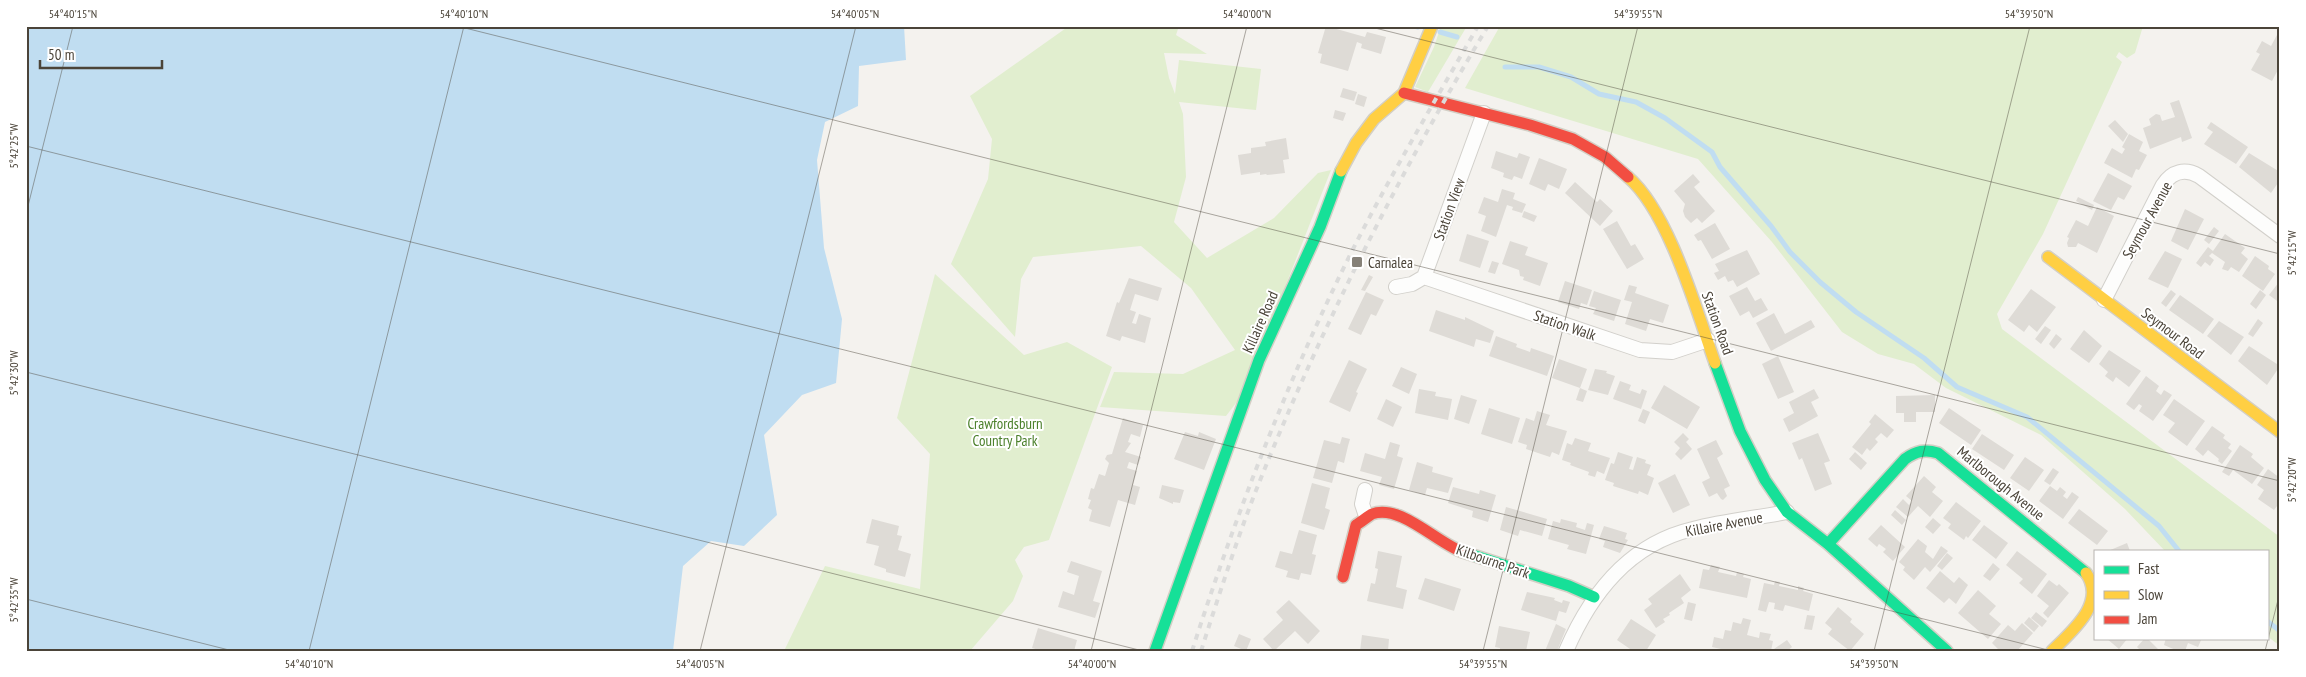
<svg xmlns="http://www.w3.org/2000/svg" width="2306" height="677" font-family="'PT Sans Narrow',sans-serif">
<rect width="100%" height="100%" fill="#f4f2ee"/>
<path fill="#e1eecf" d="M1069,26H1179L1176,35L1207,54L1164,53L1169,78L1175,94L1179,60L1261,69L1256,110L1179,102L1183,114L1186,177L1174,222L1207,258L1274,218L1318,173L1331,170L1243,394L1226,416L1100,407L1114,372L1183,374L1235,350L1191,288L1141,246L1033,257L1021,279L1015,337L951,264L988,179L992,139L970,96Z
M1441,26H1467L1428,92L1415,87L1434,47Z
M1500,26H2143L2135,53L2127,58L2119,52L2116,57L2122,62L2043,234L1997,314L2002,329L2280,537V646L2267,636V551H2165L2125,509L2041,435L1946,388L1914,364L1878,354L1842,332L1772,242L1698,159L1465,88Z
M935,274L1024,355L1067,342L1112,367L1049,540L1024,547L1015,560L1023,576L1013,601L970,651H784L825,566L920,589L930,454L897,418Z"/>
<path fill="#c0ddf1" d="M26,26H904L906,60L859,66L858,106L825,122L817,160L824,248L842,319L836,383L802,395L764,435L777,515L744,546L711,541L683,566L673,651H26Z"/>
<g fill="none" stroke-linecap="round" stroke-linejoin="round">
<path stroke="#c0ddf1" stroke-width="5" d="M1414,26L1418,27
M1440,32L1457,37
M1505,67H1539L1571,77L1599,94L1636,102L1665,118L1712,152L1720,167L1771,226L1790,252L1820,282L1856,312L1924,358L1957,387L2027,417L2159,526L2179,551
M2267,621L2280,631"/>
</g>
<path fill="#dedbd6" d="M1326,26L1365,37L1367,32L1386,37L1381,54L1361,48L1362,44L1357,42L1348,71L1320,63L1322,54L1318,53Z
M2277,35L2280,36V66L2272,81L2251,70L2260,54L2256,52L2262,41L2271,46Z
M1343,88L1357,92L1354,101L1340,97Z
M1358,94L1367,97L1364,107L1355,104Z
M2179,100L2192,138L2182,142L2181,137L2150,149L2143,128L2151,125L2149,119L2156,114L2160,115L2162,121L2175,117L2170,103Z
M1335,110L1346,113L1343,121L1333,118Z
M2115,120L2128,134L2123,142L2108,126Z
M2211,122L2248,147L2236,164L2204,144L2213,132L2207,128Z
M2129,134L2143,142L2139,151L2147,155L2139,170L2136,169L2132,178L2104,163L2112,148L2122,154L2125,149L2122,147Z
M1286,138L1289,159L1283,160L1285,173L1267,175L1266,174L1260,175V172L1241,175L1238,155L1251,153V148L1266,146L1265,142Z
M1496,151L1517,158L1519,153L1530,157L1522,179L1514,176L1512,180L1503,177L1504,173L1491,168Z
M2249,153L2280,172V180L2271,193L2239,167Z
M1539,158L1567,169L1559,189L1548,184L1545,191L1529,184Z
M2108,173L2132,186L2124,200L2118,197L2111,210L2093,201Z
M1693,174L1700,182L1694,187L1715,211L1702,223L1697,218L1691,223L1685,217L1683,211L1685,204L1674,191Z
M1575,182L1597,202L1600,199L1613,211L1600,226L1565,193Z
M1502,189L1515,193L1513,199L1526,204L1522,213L1512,210L1513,207L1507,205L1496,237L1481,231L1486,216L1478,213L1484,197L1498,202Z
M2078,197L2094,205L2092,210L2076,201Z
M2097,207L2114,216L2097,253L2078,243L2076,247H2068L2067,243L2069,238L2067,237L2076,220L2088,226Z
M2185,209L2204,219L2188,250L2171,241Z
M1524,211L1537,216L1534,222L1522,217Z
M1617,221L1631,246L1635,244L1644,259L1627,269L1603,229Z
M1715,223L1730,249L1712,259L1701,240L1698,241L1694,235Z
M2214,227L2219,231L2209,244L2204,240Z
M1467,234L1489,241L1480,268L1459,261Z
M2225,234L2245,248L2241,253L2248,259L2239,272L2231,267L2228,271L2222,269L2225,262L2212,253L2209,256L2214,260L2210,266L2205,262L2201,267L2196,263L2208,247L2213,251Z
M1510,241L1528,247L1525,255L1548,263L1540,286L1523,280L1524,277L1520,276L1519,270L1502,264Z
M1747,250L1760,274L1737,287L1733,280L1728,282L1725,276L1718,280L1714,273L1719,271L1715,264Z
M2165,251L2182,259L2168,288L2148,279Z
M2255,256L2269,266L2268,269L2275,274L2263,291L2242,276Z
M1492,261L1499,263L1495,274L1488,272Z
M1369,275L1373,277L1365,291L1361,290Z
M1129,278L1162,288L1158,301L1135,294L1130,310L1136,312L1132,323L1136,324L1139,314L1151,318L1145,343L1122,336L1120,341L1106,336L1117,302L1119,303Z
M1565,281L1592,290L1587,305L1581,303L1579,309L1558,302Z
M2279,282L2280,283V303L2269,295Z
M1629,285L1637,287L1635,293L1669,305L1663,323L1650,319L1646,331L1625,324L1632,302L1624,300Z
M1747,287L1755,301L1761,298L1768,310L1753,318L1749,311L1740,316L1729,296Z
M2031,289L2056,307L2037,332L2029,325L2024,332L2008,320Z
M2171,290L2176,294L2166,307L2161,303Z
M2260,290L2266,295L2256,309L2250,304Z
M1594,291L1621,300L1614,321L1593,314L1596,308L1589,306Z
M1366,292L1384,300L1376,316L1371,314L1361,335L1348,329Z
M2180,295L2214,319L2203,334L2169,310Z
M1436,310L1465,320V317L1494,331L1490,343L1476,339L1474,347L1429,331Z
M1774,313L1785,334L1811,320L1815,327L1771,351L1756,323Z
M2258,319L2263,323L2253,337L2248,334Z
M2219,321L2244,337L2231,355L2207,336Z
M2045,326L2051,330L2041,344L2035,339Z
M2084,330L2102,346L2089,363L2070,349Z
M2056,334L2062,339L2054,349L2049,344Z
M1496,336L1517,344L1516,347L1530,352L1531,348L1554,356L1547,376L1489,356Z
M2249,346L2280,366L2267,385L2238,361Z
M2109,350L2141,371L2129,387L2116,377L2113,382L2105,376L2108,372L2099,364Z
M1778,356L1794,392L1778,399L1762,364Z
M1559,359L1587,369L1580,388L1552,378Z
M1349,360L1367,369L1356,392L1358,393L1350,412L1329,402Z
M1401,367L1417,374L1409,394L1392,386Z
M1595,369L1607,371L1606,373L1615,376L1608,395L1588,390Z
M2146,376L2159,386L2156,391L2161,395L2164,390L2172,395L2153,421L2139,411L2142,406L2139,404L2134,410L2126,404Z
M1620,381L1631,385L1629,390L1640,394L1642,389L1647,391L1641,409L1613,399Z
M1664,385L1700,407L1687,429L1651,408Z
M1580,388L1587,391L1583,402L1576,400Z
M1419,389L1436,392L1435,396L1452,399L1448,420L1415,413Z
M1814,389L1819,398L1811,402L1818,416L1789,432L1783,419L1794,413L1789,402Z
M1461,395L1477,400L1469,424L1454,419Z
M1935,395V412H1916V422H1904V413H1896V396Z
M1386,399L1402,407L1393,427L1377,419Z
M2174,399L2205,421L2187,446L2168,432L2175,423L2163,415Z
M1489,408L1520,418L1512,444L1481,434Z
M1949,408L1981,430L1971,445L1939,423Z
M1643,409L1650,412L1645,424L1638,421Z
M1537,411L1550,415L1546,425L1567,431L1559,455L1552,452L1550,457L1526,449L1527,445L1518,442L1526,418L1534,421Z
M1875,414L1894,430L1887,438L1881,433L1875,439L1878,442L1870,451L1867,448L1862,455L1852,447L1871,424L1869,422Z
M1123,418L1143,425L1140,437L1131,434L1128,442L1131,443L1125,452L1141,457L1138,465L1129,462L1127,468L1137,471L1133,485L1140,487L1135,505L1118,500L1110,527L1089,521L1092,510L1088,508L1091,500L1088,499L1091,488L1094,489L1099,474L1105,476L1109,463L1105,459L1107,455L1112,454Z
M2212,426L2225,435L2223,438L2231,444L2228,448L2232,451L2222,464L2218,461L2219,459L2208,450L2203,456L2195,449Z
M1185,432L1198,436L1199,432L1216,439L1204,470L1174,459Z
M1683,433L1689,439L1686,442L1692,449L1681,460L1675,454L1680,448L1674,442Z
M1818,433L1830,461L1824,463L1832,484L1815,491L1802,458L1799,460L1792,443Z
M1982,434L2014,455L2004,470L1972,449Z
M1342,437L1350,439L1348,446L1344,463L1338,461L1332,483L1313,478L1324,440L1340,444Z
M1575,438L1591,443L1588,451L1610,458L1604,474L1597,471L1595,477L1588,475L1589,472L1570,465L1571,463L1562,460L1567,443L1572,445Z
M1716,440L1723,454L1717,458L1730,486L1724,489L1727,496L1723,500L1721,499L1717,493L1709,497L1702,482L1710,478L1697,449Z
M1390,442L1400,445L1397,456L1403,458L1394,489L1379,485L1382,477L1360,471L1365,453L1385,459Z
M2240,445L2253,454L2251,457L2264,468L2252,484L2233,470L2229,476L2222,472Z
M1618,452L1633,457L1629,469L1633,470L1637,457L1646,460L1645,463L1651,465L1647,475L1654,478L1648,495L1639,491L1638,494L1613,486L1614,483L1605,480L1611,463L1614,464Z
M1855,452L1867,463L1861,470L1849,459Z
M2025,457L2044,470L2029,491L2010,478Z
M1417,462L1433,467L1432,472L1453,478L1448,493L1427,488L1425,495L1409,490Z
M2053,468L2059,472L2050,485L2044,481Z
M2268,469L2280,478V502L2274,510L2258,499L2264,490L2257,485Z
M1675,474L1690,505L1673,513L1658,483Z
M1924,476L1936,487L1932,492L1943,501L1930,517L1918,506L1908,517L1896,507L1903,499L1909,505L1912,501L1906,496Z
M1312,483L1330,488L1325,508L1330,510L1324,530L1301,523Z
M1162,485L1184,490L1180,503L1173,502V504L1159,498Z
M2050,486L2057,491L2060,487L2066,492L2063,496L2067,499L2072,492L2079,497L2063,519L2039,501Z
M1453,487L1479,494L1480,490L1496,495L1488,522L1472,517L1473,511L1448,503Z
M1956,502L1981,521L1968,538L1966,536L1964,540L1948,528L1951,524L1943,518Z
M1506,507L1547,519L1542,536L1520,530L1518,536L1500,530Z
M2079,509L2108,531L2097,545L2068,523Z
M1895,510L1906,520L1902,525L1891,515Z
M1933,518L1941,525L1933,534L1925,527Z
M872,519L899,526L897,535L902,536L898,550L911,554L905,577L886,572V569L874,565L879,546L866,543Z
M1561,519L1577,523L1576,527L1585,530L1587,523L1594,525L1586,554L1567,549L1569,545L1548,539L1553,521L1560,523Z
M1881,525L1905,547L1893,561L1883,552L1886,549L1879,544L1877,547L1868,539Z
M1984,525L2008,543L1996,559L1972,540Z
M1604,526L1627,533L1625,539L1628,540L1620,553L1603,547L1605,541L1599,539Z
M1299,530L1317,535L1312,554L1316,555L1311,575L1301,573L1299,580L1286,577L1288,571L1275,567L1280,551L1292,554Z
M1918,539L1927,546L1925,552L1933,559L1941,546L1948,551L1930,572L1925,567L1914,580L1903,570L1905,567L1899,562Z
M2127,543L2130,551H2108Z
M1378,551L1402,556L1396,587L1407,590L1403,609L1367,601L1371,583L1375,584L1378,569L1375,568Z
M2017,551L2047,574L2032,594L2019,583L2023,579L2006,565Z
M1947,553L1953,558L1942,570L1937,566Z
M1071,561L1102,571L1093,601L1100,603L1095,618L1058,607L1063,591L1074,595L1079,576L1067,572Z
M1993,563L2000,569L1990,581L1983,576Z
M1711,565L1720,567L1718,572L1736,576L1737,572L1744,574L1743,577L1751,579L1747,598L1699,588L1703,569L1709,570Z
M1940,571L1954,583L1959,577L1968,585L1956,604L1949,598L1944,603L1926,588Z
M1680,574L1691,590L1681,598L1684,603L1669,613L1670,615L1663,619L1665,622L1656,628L1644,610L1652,604L1648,599Z
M1425,578L1461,589L1454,611L1418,599Z
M2049,580L2057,586L2059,584L2069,593L2048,618L2043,613L2049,606L2037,596Z
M1775,581L1780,582L1779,586L1798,590V586L1804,588L1803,591L1813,594L1809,611L1785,605L1783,611L1774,609L1775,603L1769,602L1766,612L1758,610L1764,583L1774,585Z
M1978,590L1996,606L1989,614L2001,624L1988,639L1958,613Z
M1527,592L1555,598L1554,600L1562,603L1563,600L1570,602L1566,613L1559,611L1556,621L1521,610Z
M1289,600L1320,631L1308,644L1295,631L1274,651L1263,639L1283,620L1276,612Z
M1688,602L1696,604L1692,621L1684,619Z
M1838,607L1852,619L1850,622L1864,634L1850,651L1828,634L1832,629L1825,623Z
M2036,612L2047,621L2042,627L2031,618Z
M1807,615L1815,616L1812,630L1804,629Z
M2029,617L2039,626L2034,632L2024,623Z
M1743,618L1751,620L1747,635L1759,638L1760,632L1771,634L1769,640L1773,641L1771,651H1730L1712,647L1714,637L1723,639L1725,630L1731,631L1733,622L1741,624Z
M1631,619L1656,635L1646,651H1633L1617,640Z
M2022,623L2033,633L2017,651H1997L1998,649L1992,643L2008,625L2015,631Z
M1556,624L1566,629L1557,651H1545Z
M1499,626L1530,632L1526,651H1500V648L1495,647Z
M1038,628L1077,640L1074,651H1042L1032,648Z
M1239,634L1251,639L1246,651L1234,646Z
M1362,635L1389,639L1388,651H1360Z
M2106,638H2128L2119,649Z
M2145,638H2147L2160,651H2141L2137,647Z
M2166,638H2202L2198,647L2188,643L2185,651H2178L2164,645Z
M1787,640L1792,647L1787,651H1775L1774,649Z"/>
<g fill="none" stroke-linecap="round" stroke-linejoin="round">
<defs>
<path id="street" d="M1424,277L1640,350L1672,352L1708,340
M1396,287L1412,284L1424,277L1484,113
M2104,300L2163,185C2172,171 2185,168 2199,176L2280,236
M1365,490L1362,504L1366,516
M1566,651C1591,593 1629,544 1693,529C1724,521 1756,518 1787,512"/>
<path id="fast" d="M1715,363L1740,431L1765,480L1787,512L1828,544L1947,651
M1828,544L1905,459C1916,451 1925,449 1938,453L2086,573
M1463,552L1569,586L1594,597
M1155,651L1259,360L1320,227L1341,171"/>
<path id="slow" d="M1341,171L1356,143L1374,119L1404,93L1432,26
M1628,177C1669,212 1697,312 1715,363
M2048,257L2280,432
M2052,651C2072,631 2107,603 2086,573"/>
<path id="jam" d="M1404,93L1530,125L1573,139L1605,157L1628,177
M1343,577L1356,525C1361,522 1367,517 1372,514C1400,503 1438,544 1463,552"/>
</defs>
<use href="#street" stroke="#d2d0cb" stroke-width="16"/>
<use href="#fast" stroke="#d3cfc5" stroke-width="14"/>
<use href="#slow" stroke="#d3cfc5" stroke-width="14"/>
<use href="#jam" stroke="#d3cfc5" stroke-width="14"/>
<use href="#street" stroke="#fdfdfc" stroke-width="14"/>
<use href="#fast" stroke="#16e098" stroke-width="11"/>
<use href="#slow" stroke="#ffcf43" stroke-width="11"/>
<use href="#jam" stroke="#f24e42" stroke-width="11"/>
<path stroke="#dbdbda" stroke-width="4" stroke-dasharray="6 6" stroke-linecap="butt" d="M1192,651C1236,514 1288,379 1352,251C1391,174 1435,101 1478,26
M1201,651C1218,598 1235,545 1255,493C1319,331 1398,176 1488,26"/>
</g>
<path fill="none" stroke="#4b4439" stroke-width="1" stroke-opacity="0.45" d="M457,26L2280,481M1367,26L2280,254M2277,26L2280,27M26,146L2052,651M26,214L73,26M26,372L1143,651M26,599L233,651M309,651L464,26M700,651L856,26M1091,651L1247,26M1483,651L1638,26M1874,651L2030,26M2265,651L2280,592"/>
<rect fill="#868178" stroke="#fff" stroke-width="2" x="1351" y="256" width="12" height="12" rx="2.5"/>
<g text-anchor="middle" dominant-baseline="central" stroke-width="4" stroke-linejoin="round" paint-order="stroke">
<g font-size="15" fill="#4b4439" stroke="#fff">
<text transform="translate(1449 209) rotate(-70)">Station View</text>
<text transform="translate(2147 220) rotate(-61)">Seymour Avenue</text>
<text transform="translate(1260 322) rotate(-66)">Killaire Road</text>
<text transform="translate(1718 323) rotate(70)">Station Road</text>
<text transform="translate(1565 325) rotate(19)">Station Walk</text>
<text transform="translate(2173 333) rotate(37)">Seymour Road</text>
<text transform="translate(2001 483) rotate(39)">Marlborough Avenue</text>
<text transform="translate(1724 524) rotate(-11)">Killaire Avenue</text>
<text transform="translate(1493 561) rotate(19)">Kilbourne Park</text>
</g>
<g font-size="15" fill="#4b4439" stroke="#fff" text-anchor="start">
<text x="1368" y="262">Carnalea</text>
</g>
<g font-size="15" fill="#4a7f2a" stroke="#fff">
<text x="1005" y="423">Crawfordsburn<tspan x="1005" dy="17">Country Park</tspan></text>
</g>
</g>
<rect width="2306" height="677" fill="none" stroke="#ffffff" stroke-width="55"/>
<rect x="2094" y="550" width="175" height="90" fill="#ffffff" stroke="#b7b4b0"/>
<rect x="2104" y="566" width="25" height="8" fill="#16e098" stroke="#b7b4b0"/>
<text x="2138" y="574" font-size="15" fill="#4b4439">Fast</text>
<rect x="2104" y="591" width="25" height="8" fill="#ffcf43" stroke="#b7b4b0"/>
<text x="2138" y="600" font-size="15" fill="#4b4439">Slow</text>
<rect x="2104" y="616" width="25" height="8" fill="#f24e42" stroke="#b7b4b0"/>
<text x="2138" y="624" font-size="15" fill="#4b4439">Jam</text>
<path d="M40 60v8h122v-8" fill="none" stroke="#4b4439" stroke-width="2.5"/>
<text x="48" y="60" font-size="15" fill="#4b4439" stroke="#ffffff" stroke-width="4" paint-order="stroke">50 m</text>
<rect x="28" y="28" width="2250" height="622" fill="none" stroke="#4b4439" stroke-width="2"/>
<g font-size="12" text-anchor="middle" fill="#4b4439">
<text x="73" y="18">54°40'15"N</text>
<text x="464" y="18">54°40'10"N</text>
<text x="855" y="18">54°40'05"N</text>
<text x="1247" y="18">54°40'00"N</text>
<text x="1638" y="18">54°39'55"N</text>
<text x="2029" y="18">54°39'50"N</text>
<text transform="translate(14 146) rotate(-90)" y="4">5°42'25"W</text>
<text transform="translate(2292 253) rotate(-90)" y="4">5°42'15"W</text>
<text transform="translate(14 373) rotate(-90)" y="4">5°42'30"W</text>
<text transform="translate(2292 480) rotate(-90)" y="4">5°42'20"W</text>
<text transform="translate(14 600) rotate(-90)" y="4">5°42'35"W</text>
<text x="309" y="668">54°40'10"N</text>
<text x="700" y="668">54°40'05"N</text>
<text x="1092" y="668">54°40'00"N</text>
<text x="1483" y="668">54°39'55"N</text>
<text x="1874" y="668">54°39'50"N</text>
</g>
</svg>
